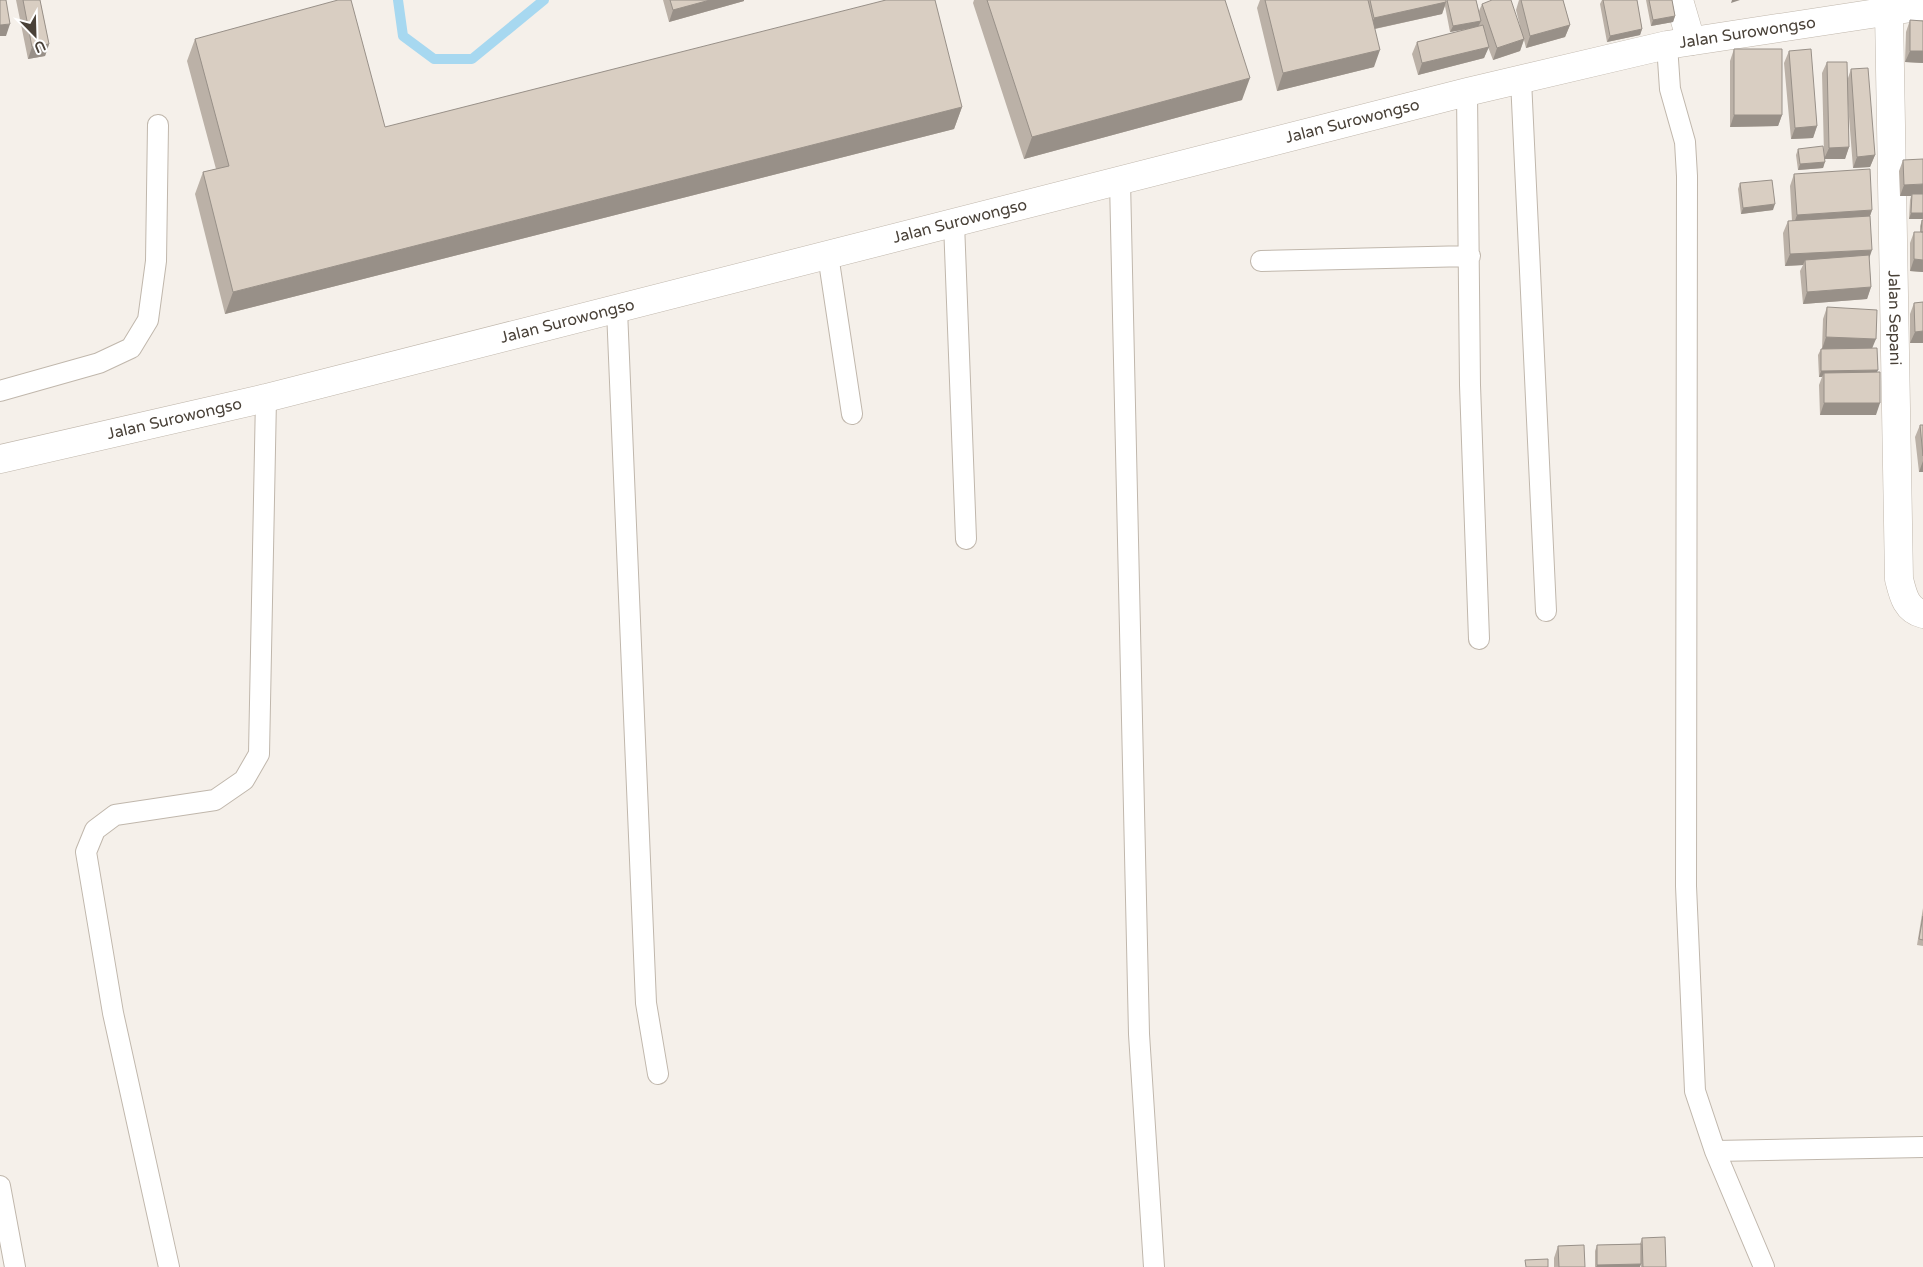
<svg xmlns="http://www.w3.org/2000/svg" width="1923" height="1267" font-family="'Varela Round',sans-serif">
<rect width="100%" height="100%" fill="#f5f0ea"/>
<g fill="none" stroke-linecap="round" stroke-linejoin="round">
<path stroke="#a7d8f0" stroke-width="10" d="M398,0L403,36L434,59H472L544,0"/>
<defs>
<path id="service" d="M1667,45L1670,89L1685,142L1687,176L1686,886L1695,1091L1715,1151L1764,1267
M1521,80L1546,611
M1467,92L1470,385L1479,639
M1120,181L1139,1034L1154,1267
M954,223L966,539
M828,255L852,414
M1261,261L1470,256
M617,310L646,1003L658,1074
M0,391L99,363L131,348L148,320L156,261L158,125
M1715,1151L1923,1147
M0,1186L15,1267
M169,1267L113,1013L86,852L95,830L115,815L215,800L244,780L259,754L266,398"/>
<g id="minor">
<path d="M1679,0L1691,41"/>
<path id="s1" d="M1889,12L1899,579C1903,595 1906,610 1923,614"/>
</g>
<g id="tertiary">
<path id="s2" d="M0,459L266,398L1467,92L1667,45L1923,6"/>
</g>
</defs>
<use href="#service" stroke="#c0b7ac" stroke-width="22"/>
<use href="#minor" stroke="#c0b7ac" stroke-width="29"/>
<use href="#tertiary" stroke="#c0b7ac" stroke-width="29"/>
<use href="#service" stroke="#fff" stroke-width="20"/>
<use href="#minor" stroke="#fff" stroke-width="28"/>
<use href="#tertiary" stroke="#fff" stroke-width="28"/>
</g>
<path fill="#bbb1a7" d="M16,0H40L49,44L45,56L28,59Z
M663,0H744V1L669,22Z
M974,0H1225L1242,100L1024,159L973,3Z
M1260,0H1446V2L1447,0H1476L1479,11L1482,4L1520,26L1516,10L1519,0H1563L1570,25L1565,37L1526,48L1524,40L1520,51L1493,60L1488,47L1484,58L1418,75L1412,54L1417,42L1474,28L1450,32L1445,6L1442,14L1375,29L1374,67L1277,91L1257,8Z
M1602,0H1637L1642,29L1640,35L1607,42L1600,4Z
M1646,0H1672L1675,16L1673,22L1651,26Z
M1910,20L1923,21V63L1905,62L1906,32Z
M195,39L385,127L962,107L954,129L225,314L195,194L203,172L216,169L187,61Z
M1734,49L1782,115L1778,126L1730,127V61Z
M1789,51L1817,126L1813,138L1791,139L1784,63Z
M1827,62L1848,78L1851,69L1875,155L1870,167L1853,168L1848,104L1849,147L1845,159H1825L1823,168L1798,170L1796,155L1798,149L1824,154L1822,73Z
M1903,160L1923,219H1909L1910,200L1911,196H1900L1899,171Z
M1794,174L1872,210L1870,216L1869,257L1871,287L1867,299L1803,304L1800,271L1803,265L1785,266L1783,233L1788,221H1792L1790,186Z
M1740,183L1773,210L1741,214L1738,189Z
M1922,220H1923V272L1910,271V243L1914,232H1920V226Z
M1923,302V343H1910V314L1914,303Z
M1827,307L1872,348L1877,372L1876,415H1820L1819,385L1822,377H1819L1818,355L1821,349H1822L1823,319Z
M1920,425H1923V472H1919L1915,437Z
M1923,908V946L1917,945Z
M1642,1238L1666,1267H1641V1256L1640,1267H1595V1251L1597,1245L1640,1244Z
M1558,1246L1585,1267H1554V1258Z"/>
<path fill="#989088" d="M710,0H744V1L669,22L673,10Z
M1732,0H1740L1731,3Z
M1446,2L1442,14L1369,30L1374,18Z
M1675,16L1673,22L1651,26L1653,20Z
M1481,21L1478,27L1450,32L1453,26Z
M10,24L6,36H0V25Z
M1570,25L1565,37L1526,48L1530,36Z
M1642,29L1640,35L1607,42L1610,36Z
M1524,39L1520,51L1493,60L1497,48Z
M49,44L45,56L28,59L32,47Z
M1489,47L1484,58L1418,75L1422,63Z
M1380,50L1374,67L1277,91L1283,73Z
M1910,51H1923V63L1905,62Z
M1250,78L1242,100L1024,159L1032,137Z
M962,107L954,129L225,314L233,292Z
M1734,115H1782L1778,126L1730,127Z
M1817,126L1813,138L1791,139L1795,128Z
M1849,147L1845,159H1824L1829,148Z
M1875,155L1870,167L1853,168L1857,157Z
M1825,162L1823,168L1798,170L1800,164Z
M1923,184V196L1912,194L1911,196H1900L1904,185Z
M1775,204L1773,210L1741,214L1743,208Z
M1872,210L1868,222L1793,226L1797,215Z
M1911,213H1923V219H1909Z
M1872,250L1868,262L1805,260L1803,265L1785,266L1790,254Z
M1914,259L1923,260V272L1910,271Z
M1871,287L1867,299L1803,304L1807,292Z
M1923,331V343H1910L1915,332Z
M1826,337L1876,339L1871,351L1822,349Z
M1878,370L1875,376L1824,373L1822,377H1819L1821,371Z
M1824,403H1880L1876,415H1820Z
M1923,461V472H1919Z
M1641,1264L1640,1267H1596L1597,1265Z"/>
<path fill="#d9cec2" stroke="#989088" d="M0,0H6L10,24L0,25Z
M23,0H40L49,44L32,47Z
M338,0H351L385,127L886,0H935L962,107L233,292L203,172L229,166L195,39Z
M670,0H710L673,10Z
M987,0H1225L1250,78L1032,137Z
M1265,0H1368L1380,50L1283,73Z
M1370,0H1446V2L1374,18Z
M1447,0H1476L1481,21L1453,26Z
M1492,0H1511L1524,39L1497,48L1482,4Z
M1521,0H1563L1570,25L1530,36Z
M1603,0H1637L1642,29L1610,36Z
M1649,0H1672L1675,16L1653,20Z
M1910,20L1923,21V51H1910Z
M1483,25L1489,47L1422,63L1417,42Z
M1734,49H1782V115H1734Z
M1811,49L1817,126L1795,128L1789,51Z
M1827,62H1847L1849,147L1829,148Z
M1868,68L1875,155L1857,157L1851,69Z
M1823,146L1825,162L1800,164L1798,149Z
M1923,159V184L1904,185L1903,160Z
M1870,169L1872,210L1797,215L1794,174Z
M1772,180L1775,204L1743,208L1740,183Z
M1912,194H1923V213H1911Z
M1870,216L1872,250L1790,254L1788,221Z
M1922,220H1923V232H1921Z
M1914,232H1923V260L1914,259Z
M1869,255L1871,287L1807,292L1805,260Z
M1923,302V331L1915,332L1914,303Z
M1827,307L1877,310L1876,339L1826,337Z
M1877,348L1878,370L1821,371V349Z
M1880,372V403H1824V373Z
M1920,425H1923V456Z
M1923,916V940L1919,939Z
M1665,1237L1666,1267H1643L1642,1238Z
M1641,1244V1264L1597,1265V1245Z
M1584,1245L1585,1267H1559L1558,1246Z
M1548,1259V1267H1526L1525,1260Z"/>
<g text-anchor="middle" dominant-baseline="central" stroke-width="4" stroke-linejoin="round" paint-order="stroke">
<g font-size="16" fill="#494138" stroke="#fff">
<text stroke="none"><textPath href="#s2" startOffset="1799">Jalan Surowongso</textPath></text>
<text stroke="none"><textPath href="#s2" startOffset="1394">Jalan Surowongso</textPath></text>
<text stroke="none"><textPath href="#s2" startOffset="989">Jalan Surowongso</textPath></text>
<text stroke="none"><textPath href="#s1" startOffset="306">Jalan Sepani</textPath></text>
<text stroke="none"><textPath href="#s2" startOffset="584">Jalan Surowongso</textPath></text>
<text stroke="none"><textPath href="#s2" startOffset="179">Jalan Surowongso</textPath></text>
</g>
</g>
<g transform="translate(35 35) rotate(157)" stroke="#ffffff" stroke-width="4" paint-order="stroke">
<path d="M0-4L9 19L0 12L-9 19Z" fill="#494138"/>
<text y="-8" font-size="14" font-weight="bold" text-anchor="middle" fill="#494138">U</text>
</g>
</svg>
